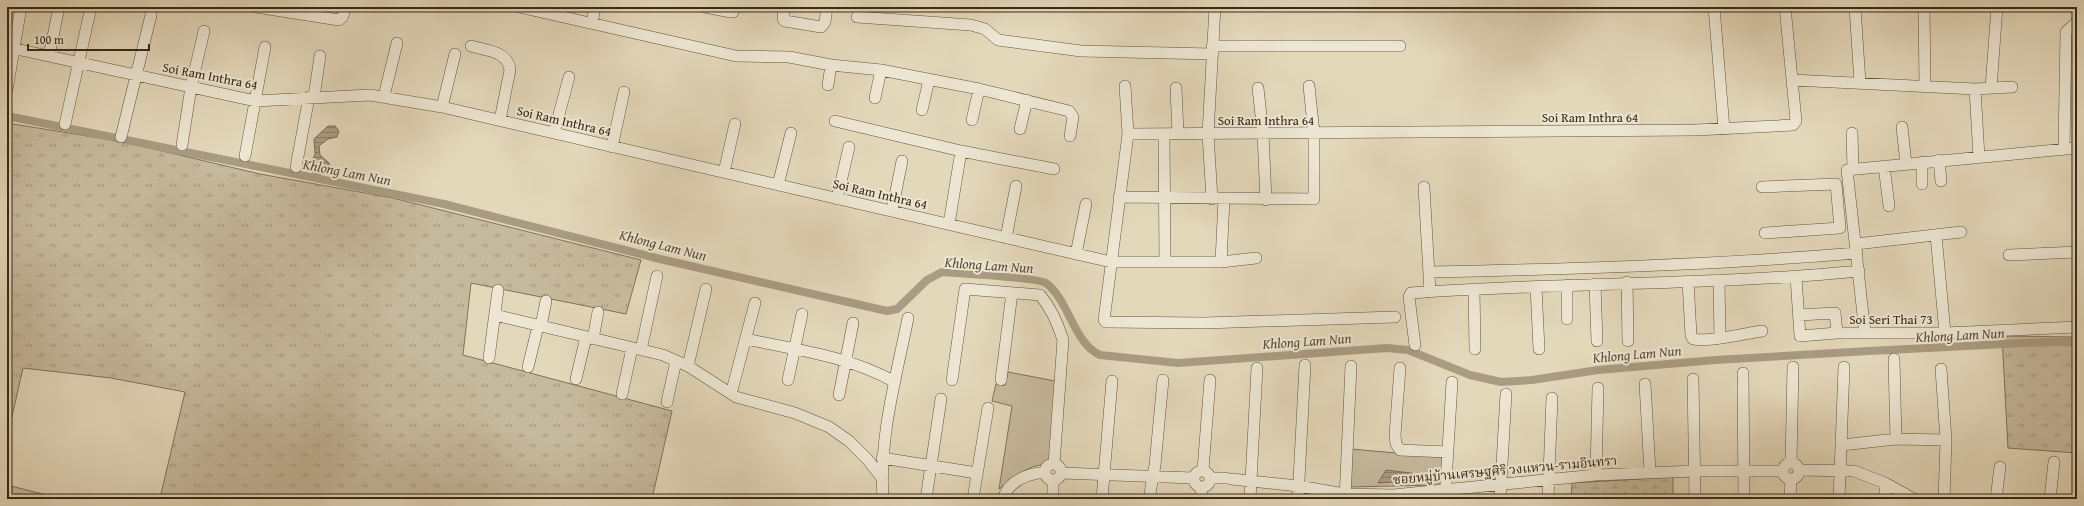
<svg xmlns="http://www.w3.org/2000/svg" width="2084" height="506" font-family="'Gentium Book Plus','Noto Serif Thai',serif">
<defs>
<pattern id="grass-tufts" width="24" height="20" patternUnits="userSpaceOnUse"><rect width="24" height="20" fill="#c6ba9e"/><path d="M3 7l-1-3M5 7V3M7 7l1-3M15 17l-1-3M17 17v-4M19 17l1-3" fill="none" stroke="#a29780"/></pattern>
<pattern id="wetland-marsh" width="20" height="14" patternUnits="userSpaceOnUse"><rect width="20" height="14" fill="#c6ba9e"/><path d="M1 5h8M5 5V1M11 12h8M15 12V8" fill="none" stroke="#a29780"/></pattern>
<pattern id="water-rules" width="6" height="5" patternUnits="userSpaceOnUse"><rect width="6" height="5" fill="#a99c82"/><path d="M0 2.5h6" fill="none" stroke="#8a7f69"/></pattern>
</defs>
<rect width="100%" height="100%" fill="#e3d8ba"/>
<filter id="stains"><feTurbulence type="fractalNoise" baseFrequency=".005" numOctaves="4"/><feColorMatrix values="0 0 0 0 .2 0 0 0 0 .09 0 0 0 0 .02 0 0 0 .5 -.17"/></filter>
<radialGradient id="worn" r=".72"><stop offset=".6" stop-color="#630" stop-opacity="0"/><stop offset="1" stop-color="#630" stop-opacity=".3"/></radialGradient>
<path fill="url(#grass-tufts)" stroke="#7e725a" d="M7,123L124,142L260,174L393,198L641,260L626,314L471,283L463,355L672,411L652,499H185L161,494L185,392L111,378L23,368L7,439Z
M2002,336L2077,337V453L2008,448Z
M7,485L62,499H7Z"/>
<path fill="url(#wetland-marsh)" stroke="#7e725a" d="M1673,477V499H1571L1572,483Z"/>
<path fill="#c6ba9e" stroke="#7e725a" d="M1008,372L1055,381L1050,461C1044,467 1039,464 1032,467C1019,473 1009,481 999,489L1012,406L992,401L996,384L1005,385Z
M1351,449L1442,457V483L1437,485L1350,487Z"/>
<path fill="url(#water-rules)" stroke="#7b6e57" d="M328,126H335L339,131L337,137L328,139L319,146L320,155L329,163L330,170L324,174H314L309,169L315,154L314,139Z
M1386,470L1411,473L1417,477L1412,481L1378,483Z"/>
<g fill="none" stroke-linecap="round" stroke-linejoin="round">
<path stroke="#a99c82" stroke-width="8" d="M7,116L444,204L660,259L887,311L897,309L927,280L942,272C956,273 1040,278 1046,283C1069,300 1074,344 1100,355L1178,363L1387,348L1408,350L1470,375L1501,382L1532,380L1598,370L1715,360L1869,351L2045,342H2077"/>
<defs>
<path id="minor" d="M256,7L339,20L343,16L345,7
M519,7L736,56L789,57L831,65L881,70L979,89L1069,111L1073,117L1070,136
M705,7L731,12H733L735,7
M784,7L783,19L785,21L821,27L825,22L827,7
M1714,7L1724,129
M1855,7L1860,83
M1924,7L1925,85
M2077,7V11
M857,17L971,25L985,29L998,40L1081,51L1212,54
M592,23L595,7
M471,46C487,51 508,51 510,70L500,120
M1212,46H1400
M7,47L255,101L370,95L442,107L1111,262H1221L1256,258
M49,56L59,7
M1793,80L1975,89L2012,87
M828,85L831,65
M1125,86L1128,134L1104,320L1106,322L1204,323L1395,317
M1176,88L1178,134
M1258,88L1263,134L1266,200
M1991,88L1997,7
M1975,89L1979,157
M7,90L21,7
M384,96L397,43
M314,97L320,56
M875,98L881,70
M442,107L455,54
M922,110L929,80
M972,120L979,89
M835,121L961,151L1054,169
M65,124L91,7
M1902,127L1906,164
M1020,129L1027,100
M554,133L569,77
M1852,133L1853,169
M1128,134L1696,130L1793,125L1796,121L1785,7
M1164,134L1165,262
M121,137L151,15
M182,145L191,87L204,31
M612,147L624,92
M2064,148L2066,32L2077,22
M245,156L265,47
M1939,160L1941,181
M1922,162V184
M1884,166L1889,206
M296,167L309,97
M724,172L735,124
M778,185L791,133
M1424,187L1430,292
M1762,187L1836,184L1840,228L1765,233
M1119,197L1314,199V133L1309,86
M837,199L849,147
M1212,199L1208,134L1215,7
M892,211L902,161
M949,224L961,151
M1936,235L1945,333
M1006,238L1016,186
M1856,244L1961,232
M1076,254L1086,204
M2009,255L2077,252
M1221,262L1224,199
M1429,272C1572,269 1714,265 1857,253
M1796,277L1800,336L1837,333H1945L2077,327
M1719,280L1720,338
M1688,281L1691,335L1693,339C1707,343 1746,333 1762,331
M1627,282L1628,341
M1595,284L1597,341
M1536,287L1539,349
M1474,289L1475,349
M495,315L663,355L688,366L736,397L795,413L829,427L849,441L868,460L882,478
M1799,315L1835,313L1837,333
M1567,319V285
M541,326L546,301
M1865,333L1847,170L2077,148
M593,339L598,312
M746,339C796,350 849,356 895,382
M1415,345L1409,297L1411,293C1560,282 1710,286 1859,271
M641,350L657,276
M489,358L498,290
M1894,359L1896,439
M688,366L706,289
M528,367L538,326
M1400,368L1395,435L1396,444L1400,450L1448,452
M1941,369L1946,440L1944,499
M1743,373L1744,499
M576,379L586,337
M1693,379L1695,499
M788,380L802,314
M952,380L965,289L1040,295C1051,308 1058,324 1063,340L1054,464
M1001,380L1012,293
M1645,384L1650,472
M622,394L632,348
M731,394L755,303
M839,395L853,323
M667,402L676,361
M1842,445L1896,439L1946,440
M882,458L977,473
M1783 471a8 8 0 1 1 16 0a8 8 0 1 1-16 0Z
M1791,463L1793,367
M1045 472a8 8 0 1 1 16 0a8 8 0 1 1-16 0Z
M1203,470L1210,380
M1799,470L1854,471L1885,483L1914,499
M1194 479a8 8 0 1 1 16 0a8 8 0 1 1-16 0Z
M1061,473L1193,478
M1596,475L1598,388
M1210,478H1226
M1231,479L1298,486L1345,494L1393,495L1596,475L1695,471H1782
M883,499C879,437 896,378 908,318
M926,499L941,399
M973,499L988,408
M1003,499C1009,480 1027,474 1045,472
M1053,499V481
M1102,499L1112,381
M1149,499L1155,465L1163,380
M1201,499L1202,487
M1250,499L1257,368
M1298,499L1305,365
M1345,499L1351,366
M1445,499L1452,382
M1500,499L1506,394
M1548,499L1552,398
M1790,499L1791,480
M1839,499L1844,367
M1885,499V483
M1996,499L2000,467
M2050,499L2054,462"/>
</defs>
<use href="#minor" stroke="#62553f" stroke-width="12"/>
<use href="#minor" stroke="#ede6d2" stroke-width="11"/>
</g>
<g text-anchor="middle" dominant-baseline="central" stroke-width="4" stroke-linejoin="round" paint-order="stroke">
<g font-size="13" fill="#372916" stroke="#ede6d2">
<text transform="translate(210 76) rotate(11)">Soi Ram Inthra 64</text>
<text x="1590" y="117">Soi Ram Inthra 64</text>
<text x="1266" y="120">Soi Ram Inthra 64</text>
<text transform="translate(564 121) rotate(13)">Soi Ram Inthra 64</text>
<text transform="translate(880 194) rotate(13)">Soi Ram Inthra 64</text>
<text x="1891" y="319">Soi Seri Thai 73</text>
<text transform="translate(1505 470) rotate(-5)">ซอยหมู่บ้านเศรษฐศิริ วงแหวน-รามอินทรา</text>
</g>
<g font-size="14" font-style="italic" fill="#594c36" stroke="#ede6d2">
<text transform="translate(347 172) rotate(11)">Khlong Lam Nun</text>
<text transform="translate(663 245) rotate(14)">Khlong Lam Nun</text>
<text transform="translate(989 265) rotate(4)">Khlong Lam Nun</text>
<text transform="translate(1960 335) rotate(-3)">Khlong Lam Nun</text>
<text transform="translate(1307 341) rotate(-4)">Khlong Lam Nun</text>
<text transform="translate(1637 354) rotate(-5)">Khlong Lam Nun</text>
</g>
</g>
<rect width="2084" height="506" fill="none" stroke="#e3d8ba" stroke-width="24"/>
<rect x="8" y="8" width="2068" height="490" fill="none" stroke="#372916" stroke-width="2"/>
<rect x="12" y="12" width="2060" height="482" fill="none" stroke="#372916"/>
<path d="M28 44v6h121v-6" fill="none" stroke="#372916" stroke-width="2"/>
<text x="34" y="44" font-size="12" fill="#372916" stroke="#ede6d2" stroke-width="3" paint-order="stroke">100 m</text>
<rect width="100%" height="100%" filter="url(#stains)"/>
<rect width="100%" height="100%" fill="url(#worn)"/>
</svg>
